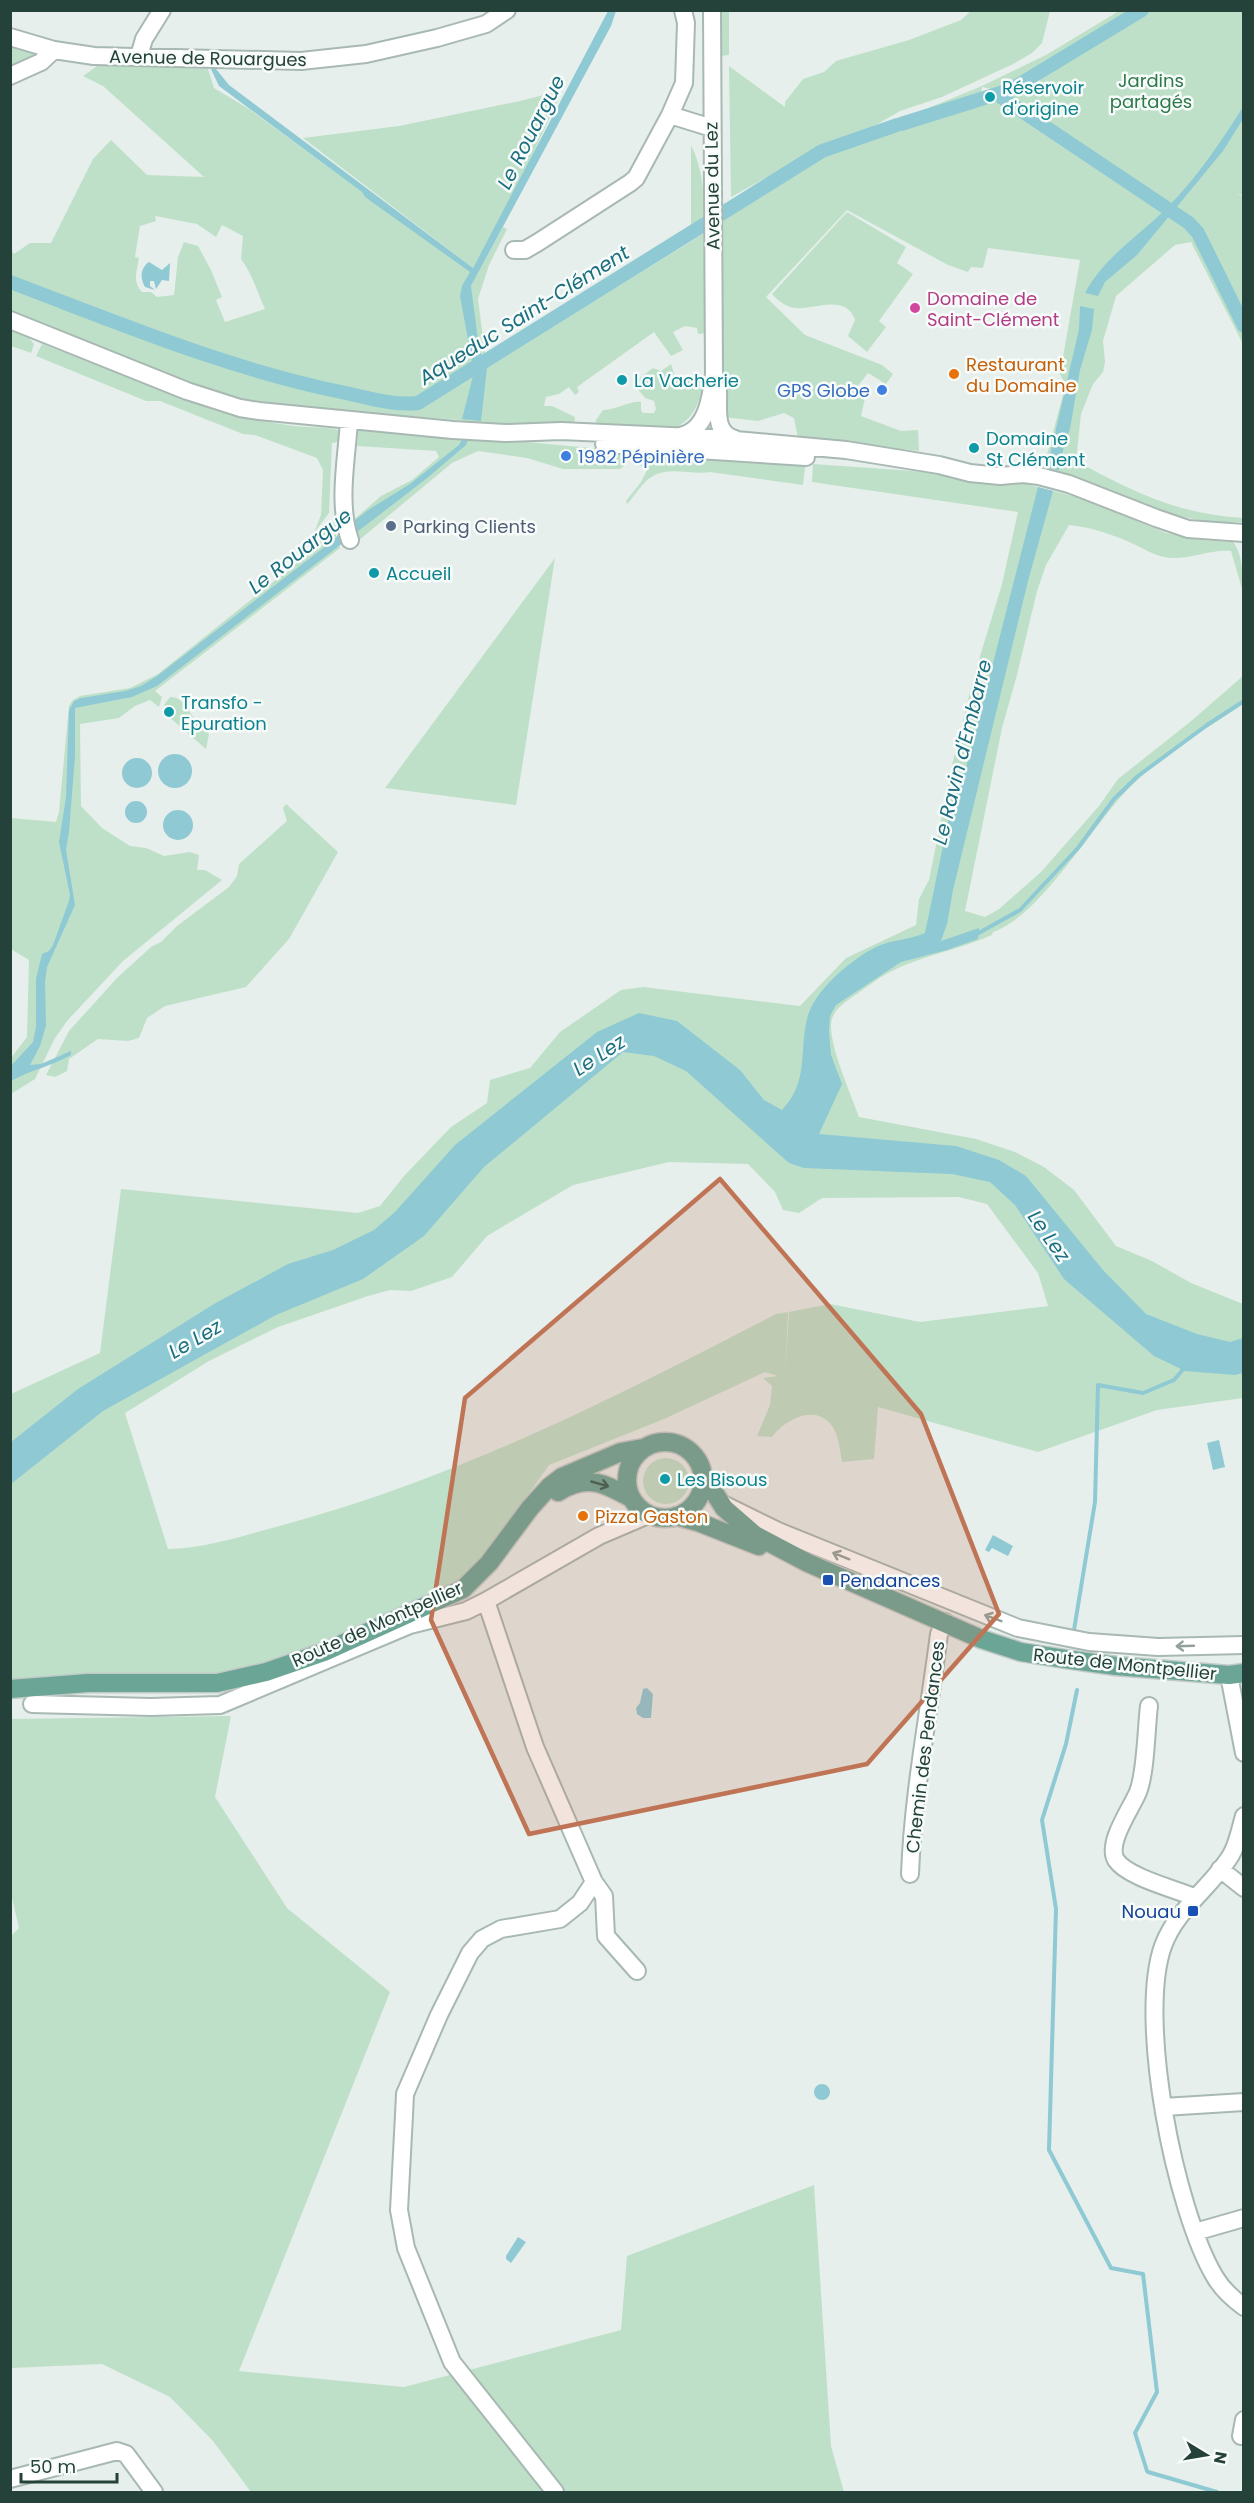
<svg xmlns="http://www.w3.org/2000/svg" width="1254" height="2503" font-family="Poppins,sans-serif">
<rect width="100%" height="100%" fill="#e6efeb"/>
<path fill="#bfe0c8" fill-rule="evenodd" d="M721,11H729V55L720,56Z
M971,11H1050L1042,43L1032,53L1013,64L942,97L900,111L857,136L829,143L731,197L729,66L785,107V102L803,79L824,72L836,61L909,40L961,20Z
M1119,11H1140L1008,89L1001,91L982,87L980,103L1004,102L1013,107L1014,104L1009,98L1016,89L1031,79L1038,91L1041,75L1147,11H1243V195L1236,194L1243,196V344L1191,242L1175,245L1116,296L1103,341L1105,362L1103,372L1093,384L1081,414L1076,461C1136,493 1175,513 1243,518V522H1209L1179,516L1044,466L1063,395L1064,382L1060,374L1080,260L988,248L983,268L971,267L968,272L948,265L847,210L766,297L805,335L882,365L893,374L886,384L868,373L857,387L865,398L861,416L901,431L918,430L919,451L798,438L794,418L784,413L758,421L723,417L721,221L785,178L821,159L841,149L890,133L904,118L982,86L1046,55Z
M11,45L37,53V55L11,69Z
M100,64L208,69L214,88L249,109L472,272L462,293L476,370L494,363L703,234L706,333L698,334L697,328L685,326L673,332L683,350L671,356L654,332L577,387L579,392L575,395L569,387L559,394L546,397L544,406H552L575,417L574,427C536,425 496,429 459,420L297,408L245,401L182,380L11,310L10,249L14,254L30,243H51L93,159L111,140L147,175L204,177L103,86L83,76ZM155,216L197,224L216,237L222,225L243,236L241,259C252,273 257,292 265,309L225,322L216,300L222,297L211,270L198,246L184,242L178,257L174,295L157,297L151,292H142C132,281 137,271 139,258L135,257L140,226L156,221Z
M559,91L560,96L520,181L473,268L303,138L399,126L520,101Z
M691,145C702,166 709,209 699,230L489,362L486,355L691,226Z
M847,212L906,247L897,263L913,274L879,321L886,327L867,352L848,336L855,320C846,293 814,310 796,308C786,307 778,301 772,294Z
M503,227L507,229L489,265L478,299L486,361L485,362L476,338L471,286Z
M11,331L29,338L34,344L31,353L11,346Z
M42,344L214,410C241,418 267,422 294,426C311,428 326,426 342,431V441L332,443L329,513L314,533L321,515L323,470L317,458L255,435L243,434L160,401H146L36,356Z
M671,364L676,380L690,375L693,381L704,378C695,448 648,431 596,428V420L603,410C615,410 632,400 641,402V410L643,413H654L656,409L654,401L645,398L633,383L653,368L661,371Z
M358,430L527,442L623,451L628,456L625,465L620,469H563L527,458L478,451L452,463L358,541L350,523L381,496L412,480L439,457L436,451L357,446Z
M650,455L800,463L805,467L803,485L710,472C692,475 670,466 653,476C642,482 635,496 627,504L626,501L641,482L648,468L639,465Z
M813,464L913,471L1026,484L1077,497L1166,533L1200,540L1233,542C1243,554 1243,576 1243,592L1231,551C1211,549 1192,559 1171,558C1155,557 1142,547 1127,541C1108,533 1089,527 1069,525L1046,565L1037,591L1017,675L1002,728L965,911L985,917L999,909L1041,872L1099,806L1118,779L1190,722L1243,676V704C1206,729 1161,756 1130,787C1092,825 1041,916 993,932L992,935C958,950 920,956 888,973C877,979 867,987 857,994C846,1001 832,1010 831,1024C830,1048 851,1094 859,1117L976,1139L1015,1152L1044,1167L1074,1190L1116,1246L1152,1261L1191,1283L1243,1304V1398L1157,1410L1038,1452L878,1407L874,1459L842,1462C840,1451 839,1435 832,1426C815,1403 785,1420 772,1437L757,1436L770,1405L772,1386L763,1378L778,1376L765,1372L664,1419L549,1465L463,1589L439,1599L217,1683L11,1689V1394L100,1353L121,1189L358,1213L380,1206L404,1176L451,1127L487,1103L490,1080L530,1068L560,1032L621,990L643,987L800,1006L846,958L916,925L919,899L929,880L953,761L974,676L1002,584L1018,512L812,482ZM669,1162L748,1164L775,1192L783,1210L799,1213L822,1198L959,1197L987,1204L1038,1273L1048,1306L920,1322L830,1304L789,1312L785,1376L788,1312L776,1314C618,1396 456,1479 283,1525C245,1535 207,1548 168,1549L125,1413L209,1361L278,1327L368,1296L390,1290L411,1291L452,1277L487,1236L573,1185Z
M333,521L338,530L336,535L340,548L155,691L162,697L159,707L150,700L135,706L119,718L80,724L81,806L102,828L130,846L146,848L164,856L190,852L199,855L197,870H205L222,880L123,961L67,1021L55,1038L35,1079L11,1094V1058L27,1037L29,960L11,949V818L56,822L59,812L69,706L72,701L80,696L130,688L158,674L297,563L321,532Z
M555,558L516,805L385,788Z
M170,697C184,697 187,710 195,719C200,724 205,727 209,734L206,749L168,716L172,712L164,705Z
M286,804L338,852L289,939L246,987L165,1006L147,1018L139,1038L128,1041L98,1039L69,1059L67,1071L55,1077L46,1075L69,1031L117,978L151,947L161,942L177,926L229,887L237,876L239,864L287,821L283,808Z
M643 1481a23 23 0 1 1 46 0a23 23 0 1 1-46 0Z
M231,1716L215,1797L287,1908L390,1992L239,2371L404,2387L621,2330L627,2256L814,2185L831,2446L844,2492H251L213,2441L170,2397L102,2364L11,2368L10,1937L19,1928L10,1889L11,1719Z"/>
<path fill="#8ec9d4" d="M608,11H616L611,26L471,286L479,348L487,368L481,421L462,419L474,372L460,296L462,286L470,272L365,197L362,192L219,86L211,69H216L229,85L473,268Z
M1243,107V119L1223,151L1137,255L1105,282L1098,296L1085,293C1104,257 1140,235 1168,207C1197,177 1221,142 1243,107Z
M149,262L162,270L170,263L169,281L162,280L156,289L154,281H150V286L155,290L145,287C140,279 140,268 149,262Z
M1080,306L1094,309L1092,330L1080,370L1070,429L1064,446L1059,470L1047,468L1079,329Z
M464,436L469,437L466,445L426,479L157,686L132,697L75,708V756L69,832L66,850L75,905L47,967L45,982L46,1026L40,1046L30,1065L41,1064L71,1051V1055C50,1067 30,1070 11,1081L10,1067L33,1042L36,1027V979L42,954L49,951L53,945L69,901L70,895L59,842L66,797L69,710L74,701L81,698L125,691L141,686L157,676L335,539L340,532L368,510L410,484L459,445Z
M1038,487L1053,491L1028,581L953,890L947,924L941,941L979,928L978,939L947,950L901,962L836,1005L830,1016L829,1032L831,1055L842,1084L819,1134L956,1146L999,1160L1026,1176L1103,1270L1146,1314L1197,1334L1230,1342L1243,1338V1373L1235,1375L1185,1371L1154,1356L1064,1279L1015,1205L990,1182L952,1174L804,1168L789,1163L686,1071L654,1056L623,1052L484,1167L424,1236L363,1279L276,1315L103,1411L11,1484V1442L78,1389L214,1304L288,1264L333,1250L374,1230L395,1212L455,1145L597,1032L639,1013L677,1021L740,1070L764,1100L782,1110C809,1081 799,1053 807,1019C813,991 852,959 876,947C892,939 910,940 925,933L956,783L965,771L971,749Z
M158 771a17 17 0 1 1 34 0a17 17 0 1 1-34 0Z
M122 773a15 15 0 1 1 30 0a15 15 0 1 1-30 0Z
M125 812a11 11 0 1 1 22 0a11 11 0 1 1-22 0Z
M163 825a15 15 0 1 1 30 0a15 15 0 1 1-30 0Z
M1219,1440L1225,1467L1213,1470L1207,1443Z
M993,1535L1013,1546L1008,1556L992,1548L989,1552L985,1550Z
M647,1688L653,1694L651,1718H643L637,1714L636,1708L640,1703L643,1689Z
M814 2092a8 8 0 1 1 16 0a8 8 0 1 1-16 0Z
M518,2237L526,2242L511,2263L506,2259V2256Z"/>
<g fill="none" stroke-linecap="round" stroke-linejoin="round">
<path stroke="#8ec9d4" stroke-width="4" d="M975,935L1020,910L1078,848L1114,799L1138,776L1207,725L1244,701
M1074,1630L1095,1502L1098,1385L1143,1393L1174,1380L1186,1366
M1077,1690L1066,1744L1042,1820L1056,1909L1049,2150L1111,2268L1143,2274L1157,2392L1135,2433L1147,2471
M1148,2472L1217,2492"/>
<path stroke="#8ec9d4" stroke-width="14" d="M998,95L1189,223L1198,233L1244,326
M901,124L1010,90L1142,10
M10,282C119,323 228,369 341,392C366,397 393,406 418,403L822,151L897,125"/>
<defs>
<path id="minor" d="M10,37L54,50L94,56L301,61L366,54L437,38L486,24L507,10
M139,56L144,39L162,10
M10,76L41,62L54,50
M670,115L684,83L686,23L683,10
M514,250H525L537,243L630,183L636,178L670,115L712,128
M10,320L187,391L240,408L259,411L453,430L505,433L561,431L714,438L846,450L939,465L970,473L1000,476L1023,474L1039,476L1069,484L1156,518L1188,529L1244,533
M718,390C719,408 713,433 735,439
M349,420C347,458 337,503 350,540
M680,436C707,431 711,397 714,374L712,10
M604,444L806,457
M723,1504L778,1531L1018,1628L1089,1642L1158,1647L1244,1645
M486,1601L535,1747L594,1882L580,1903L560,1919L501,1929L482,1939L470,1953L439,2015L405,2094L404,2115L399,2210L406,2248L452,2362L555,2492
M1229,1675L1244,1753
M32,1704L151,1707L220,1705L410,1625L466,1611L486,1601L599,1536L648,1515
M1149,1706C1146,1730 1146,1772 1138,1792C1131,1809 1106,1843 1116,1860C1127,1877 1175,1889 1194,1897
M1244,1816C1240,1829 1238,1843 1231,1855C1211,1888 1177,1908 1163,1946C1137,2019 1175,2210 1215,2277C1222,2289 1233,2299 1244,2307
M1220,1869L1244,1888
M910,1874C913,1793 929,1713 939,1634L945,1622
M594,1882L604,1896L606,1936L637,1971
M1164,2107L1244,2102
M1195,2232L1244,2218
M1241,2436L1244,2420
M10,2479L117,2451L126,2454L154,2492"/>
<path id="major" d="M627 1480a38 38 0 1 1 76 0a38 38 0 1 1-76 0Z
M703,1475L724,1508L755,1535L808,1563L981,1639L1021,1652L1065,1659L1116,1666L1229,1675L1244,1673
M558,1492C587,1474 604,1483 631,1498
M676,1516L698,1522L759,1546
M10,1689L88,1683H217L266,1672L324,1652L463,1589L489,1563L530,1508L549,1487L562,1477L621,1452L643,1448"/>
</defs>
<use href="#minor" stroke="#a8b8b2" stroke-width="20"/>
<use href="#major" stroke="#c2cac8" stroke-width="21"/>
<use href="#minor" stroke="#fff" stroke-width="16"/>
<use href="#major" stroke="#6aa596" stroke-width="18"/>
</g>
<defs><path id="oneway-shaft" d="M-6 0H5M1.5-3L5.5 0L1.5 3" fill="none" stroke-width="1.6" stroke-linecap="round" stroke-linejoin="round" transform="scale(1.5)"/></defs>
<use stroke="#365b51" href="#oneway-shaft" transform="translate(600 1484) rotate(16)"/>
<g stroke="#92a09c">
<use href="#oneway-shaft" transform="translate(841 1556) rotate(-158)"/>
<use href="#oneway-shaft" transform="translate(993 1618) rotate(-159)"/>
<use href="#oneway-shaft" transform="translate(1185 1646) rotate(178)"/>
</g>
<path fill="#c07456" fill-opacity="0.2" stroke="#c07456" stroke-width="4.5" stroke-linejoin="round" d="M720,1179L921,1414L999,1614L867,1764L529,1834L431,1620L465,1398Z"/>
<g fill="#0f9aa8" stroke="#f7fbf9" stroke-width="2">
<circle cx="990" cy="97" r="6"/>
<circle cx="622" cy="380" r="6"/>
<circle cx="974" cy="448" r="6"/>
<circle cx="374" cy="573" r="6"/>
<circle cx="169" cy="712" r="6"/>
<circle cx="665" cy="1479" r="6"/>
</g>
<circle fill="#d1479c" stroke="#f7fbf9" stroke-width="2" cx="915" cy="308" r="6"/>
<g fill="#e8710a" stroke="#f7fbf9" stroke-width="2">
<circle cx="954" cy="374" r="6"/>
<circle cx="583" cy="1516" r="6"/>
</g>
<g fill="#3f7fe0" stroke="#f7fbf9" stroke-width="2">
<circle cx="882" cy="390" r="6"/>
<circle cx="566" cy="456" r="6"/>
</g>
<circle fill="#5c6f8a" stroke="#f7fbf9" stroke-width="2" cx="391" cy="526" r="6"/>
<g fill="#1a4fb4" stroke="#f7fbf9" stroke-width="2">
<rect x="822" y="1574" width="12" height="12" rx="3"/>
<rect x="1187" y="1905" width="12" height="12" rx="3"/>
</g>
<g text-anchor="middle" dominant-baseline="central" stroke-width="5" stroke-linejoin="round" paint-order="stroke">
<g font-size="18" fill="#24423a" stroke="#f7fbf9">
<text transform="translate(208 58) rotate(1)">Avenue de Rouargues</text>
<text transform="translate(712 186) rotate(-91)">Avenue du Lez</text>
<text transform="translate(377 1624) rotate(-24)">Route de Montpellier</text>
<text transform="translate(1125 1664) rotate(6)">Route de Montpellier</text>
<text transform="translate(925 1747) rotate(-83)">Chemin des Pendances</text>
</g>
<g font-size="18" fill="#2d7a4b" stroke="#f7fbf9">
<text x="1151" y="80">Jardins<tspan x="1151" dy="21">partagés</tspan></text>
</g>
<g font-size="18" fill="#0d838f" stroke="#f7fbf9" text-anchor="start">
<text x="1002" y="87">Réservoir<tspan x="1002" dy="21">d'origine</tspan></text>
<text x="634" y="380">La Vacherie</text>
<text x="986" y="438">Domaine<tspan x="986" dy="21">St Clément</tspan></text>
<text x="386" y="573">Accueil</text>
<text x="181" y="702">Transfo -<tspan x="181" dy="21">Epuration</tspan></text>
<text x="677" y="1479">Les Bisous</text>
</g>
<g font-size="18" fill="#b23c85" stroke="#f7fbf9" text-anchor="start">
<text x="927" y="298">Domaine de<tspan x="927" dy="21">Saint-Clément</tspan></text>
</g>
<g font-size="18" fill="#c56008" stroke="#f7fbf9" text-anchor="start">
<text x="966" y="364">Restaurant<tspan x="966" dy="21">du Domaine</tspan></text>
<text x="595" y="1516">Pizza Gaston</text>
</g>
<g font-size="18" fill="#366cbe" stroke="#f7fbf9" text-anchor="end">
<text x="870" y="390">GPS Globe</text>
<text x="578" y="456" text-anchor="start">1982 Pépinière</text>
</g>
<g font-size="18" fill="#4e5e75" stroke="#f7fbf9" text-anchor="start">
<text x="403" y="526">Parking Clients</text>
</g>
<g font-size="18" fill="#164399" stroke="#f7fbf9" text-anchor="start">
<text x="840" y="1580">Pendances</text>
<text x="1181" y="1911" text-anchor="end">Nouau</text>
</g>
<g font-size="20" font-style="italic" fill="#1c6f80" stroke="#f7fbf9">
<text transform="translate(531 132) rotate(-63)">Le Rouargue</text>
<text transform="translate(524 315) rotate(-32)">Aqueduc Saint-Clément</text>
<text transform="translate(300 551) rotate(-38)">Le Rouargue</text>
<text transform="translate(962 752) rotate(-76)">Le Ravin d'Embarre</text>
<text transform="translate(599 1055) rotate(-33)">Le Lez</text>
<text transform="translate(1049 1236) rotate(55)">Le Lez</text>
<text transform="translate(195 1339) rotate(-30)">Le Lez</text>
</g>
</g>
<rect width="1254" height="2503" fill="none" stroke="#24423a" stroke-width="24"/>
<g transform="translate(1206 2455) rotate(101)" stroke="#f7fbf9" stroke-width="4.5" paint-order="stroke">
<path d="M0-4.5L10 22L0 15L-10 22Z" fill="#24423a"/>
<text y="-9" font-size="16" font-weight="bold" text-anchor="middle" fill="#24423a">N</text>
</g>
<path d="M21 2473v9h96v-9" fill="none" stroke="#24423a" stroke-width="3"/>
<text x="30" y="2473" font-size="18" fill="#24423a" stroke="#f7fbf9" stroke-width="4.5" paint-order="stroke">50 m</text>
</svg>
